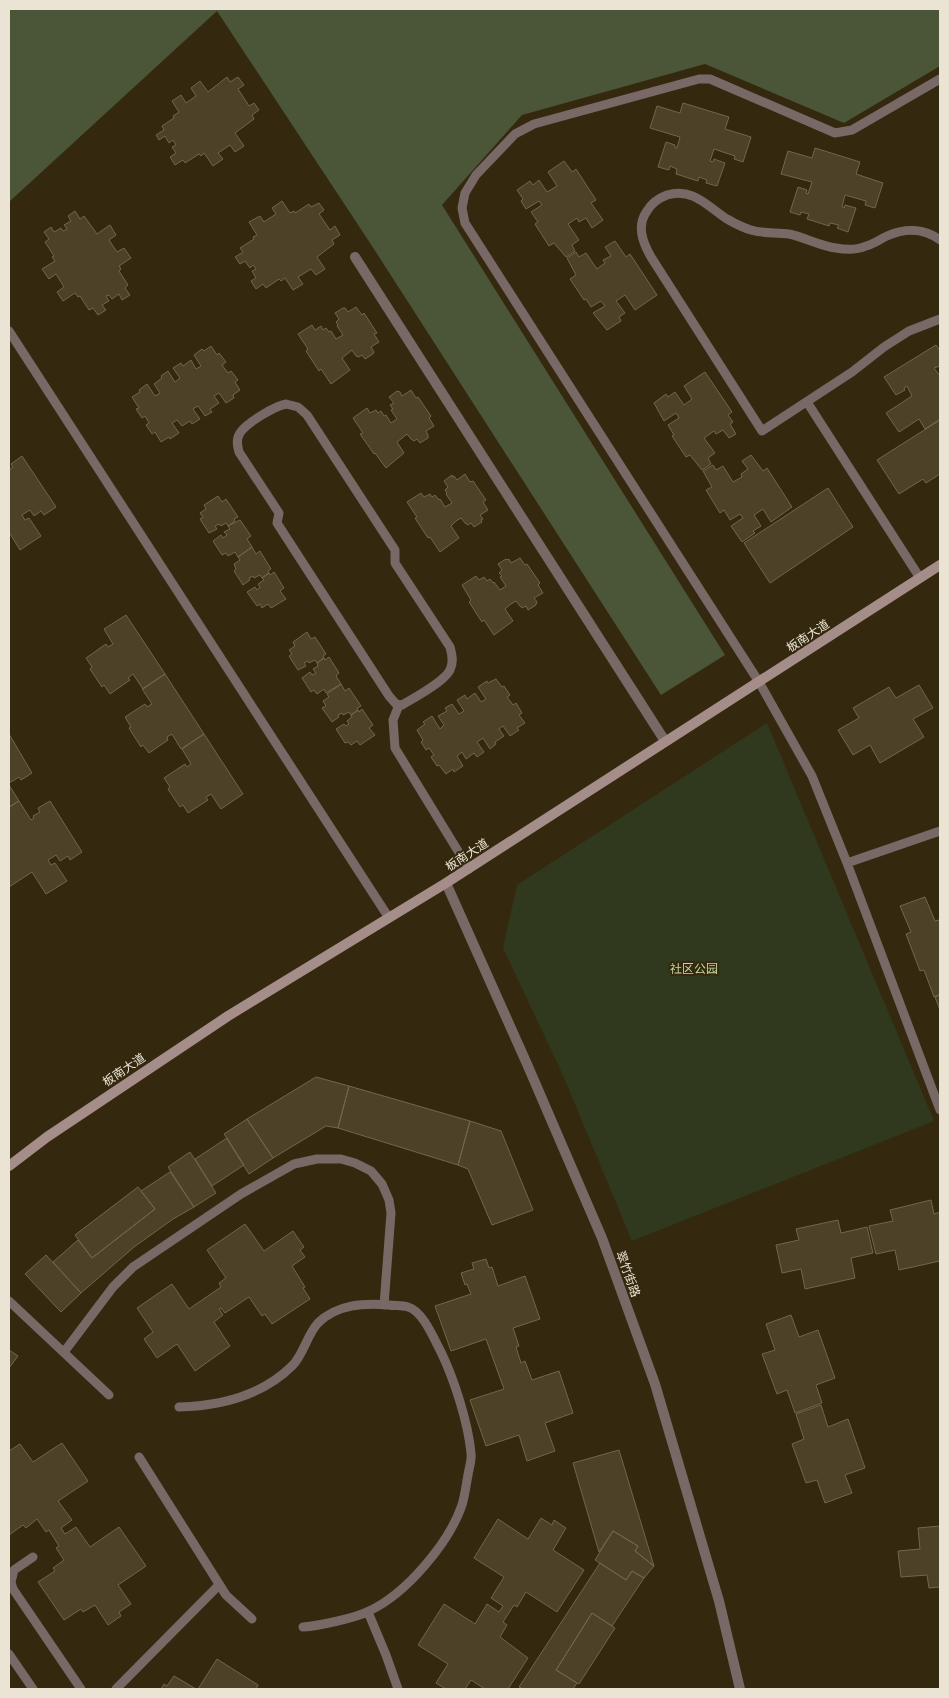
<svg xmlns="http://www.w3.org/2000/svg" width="949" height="1698" font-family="Rubik,'Noto Sans SC',sans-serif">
<rect width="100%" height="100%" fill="#34290f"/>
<path fill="#30391e" d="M767,723L934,1121L632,1241L562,1073L503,948L517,885Z"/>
<path fill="#4b5537" d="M9,9H940V66L844,123L705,64L522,115L442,205L725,655L661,695L372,246L217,11L9,202Z"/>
<path fill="#4d4127" stroke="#72664b" d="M227,77L230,82L238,77L244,85L238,89L249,106L254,103L259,110L252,115L254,119L235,133L244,146L235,152L230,145L218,153L223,159L213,166L204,153L201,156L199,154L185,163L183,160L175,165L170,157L176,153L172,147L176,145L173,140L169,143L165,136L159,140L156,135L164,130L162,126L174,118L173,116L179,112L172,101L181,95L186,103L196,96L191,88L200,81L208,92Z
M683,103L729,117L725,129L751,137L743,162L734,159L735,156L714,149L710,161L713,162L714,159L725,163L717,186L706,183L707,180L699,177L698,181L676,174L677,169L670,166L669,170L658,167L666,142L675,145V148H677L680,137L650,128L657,106L680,113Z
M815,148L860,162L856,174L883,183L875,208L865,205L866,201L845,195L842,207L844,208L845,205L856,208L848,232L837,228L839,225L830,223L829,226L807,219L809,214L801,212L800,215L790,212L798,187L807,190L806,193L808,194L812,182L781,174L788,151L812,158Z
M564,161L572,172L576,169L596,200L591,203L603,220L592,228L586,218L579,222L577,218L568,224L579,240L572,245L575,251L566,257L554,243L549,246L535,224L538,222L531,212L542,205L539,201L526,209L521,201L523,199L517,190L530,181L533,185L539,180L547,192L557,186L548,172Z
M282,201L290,213L294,211L295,213L309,204L311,207L319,203L324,210L319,214L330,230L335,226L340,235L332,240L334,244L317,257L325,269L316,275L311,269L298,277L303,284L293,290L285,278L281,281L279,279L266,288L263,284L256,289L251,281L256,278L252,271L256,269L253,265L250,268L245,261L240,264L235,257L243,252L240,248L254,239L253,237L257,235L249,222L260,216L264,222L276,214L272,208Z
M75,211L80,219L84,216L97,234L110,225L116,235L109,240L117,252L124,248L131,258L119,266L121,269L119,271L128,285L125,288L130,295L122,300L119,294L112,299L109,295L106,296L109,301L102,305L106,310L98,315L93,308L89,310L80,296L78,297L75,293L63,301L57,292L64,287L56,274L49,279L42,269L55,261L52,257L54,256L45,242L49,239L44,232L51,227L54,232L61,228L63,231L67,229L64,225L71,221L68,216Z
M615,241L626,257L630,254L657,295L635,310L625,295L616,301L625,313L619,317L621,321L607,330L593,313L605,306L601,301L591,307L586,299L584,300L570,279L576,275L567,258L576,252L579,257L586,253L597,269L605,263L603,260L611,256L605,247Z
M356,307L362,315L364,313L377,333L374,334L379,342L371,347L374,352L373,354L365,359L362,355L359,357L356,356L352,350L342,358L350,370L331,384L321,369L319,371L306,351L308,349L298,334L312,325L315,330L321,326L323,330L326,328L329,332L331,331L336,339L343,335L337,326L338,325L336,322L339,319L335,313L343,308H345L348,312Z
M936,345L940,351V366L934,368L940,376V419L925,429L919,419L899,432L886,413L912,396L907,386L904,388L905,390L896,395L884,377Z
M211,346L217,355L219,353L226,362L222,365L228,373L231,371L238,380L235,382L240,390L233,395L234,398L226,403L219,393L214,396L219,403L210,409L212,412L205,416L198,406L193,409L200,419L192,424L190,421L182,426L177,420L172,423L179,433L170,439L169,437L161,442L155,432L152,434L146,425L149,423L145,416L142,418L136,409L139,408L132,397L140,392L139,390L147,384L155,396L160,393L154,384L162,378L161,376L168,371L175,382L180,378L173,368L181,363L183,366L191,360L196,369L201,366L194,355L202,349L204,351Z
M705,372L732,412L728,415L733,422L730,424L736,434L729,438L723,430L716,434L714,431L704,438L715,453L708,458L711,464L702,470L690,455L686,457L672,436L674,435L668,425L679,418L676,413L664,421L654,403L666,394L668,397L675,392L684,405L692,399L684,386Z
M411,390L416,398L418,397L431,416L429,418L434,426L426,431L428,435V438L420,443L417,439L414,441L411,439L407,434L397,442L404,453L386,468L375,453L374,454L360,434L363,433L353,418L367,408L370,413L376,410L378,413L381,411L384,416L386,415L391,423L397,419L391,410L393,409L390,405L394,403L389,397L397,391L400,392L402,396Z
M940,420V474L926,483L923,479L899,494L877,460Z
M751,455L763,471L767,468L792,507L771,522L763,509L754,515L761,526L753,531L755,533L742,542L731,526L743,518L740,514L730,520L724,510L720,513L706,490L712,487L703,471L713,465L716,470L723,466L733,482L742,477L741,474L748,469L742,461Z
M22,456L56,507L44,515L41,511L34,516L30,510L22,515L25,520L29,518L41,536L20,550L9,532V470L13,467L11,464Z
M465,474L470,482L473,481L486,500L483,502L488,510L480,515L483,519L481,520L482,522L474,527L471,523L468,525L465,523L461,518L456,521L451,526L459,538L440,552L430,537L428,538L415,518L417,517L407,502L421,493L424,497L430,494L432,497L435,495L439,500L440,499L445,507L452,503L446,494L447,493L445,490L448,487L444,481L452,475V477L454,476L457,480Z
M828,488L853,527L770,583L744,543Z
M218,496L222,502L226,499L238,517L234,519L235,521L228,526L226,523L221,526L219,524L215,526L217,529L209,533L200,519L203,517L200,513L206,509L204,505Z
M240,520L251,536L247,539L252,547L238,557L235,552L228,556L226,553L222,555L213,541L221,535L223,538L227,535L224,532L230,529L228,526Z
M252,547L256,554L260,551L271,569L268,571L269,573L262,578L260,575L254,578L253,576L249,578L250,580L243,585L234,571L236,569L234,564L240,560L238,557Z
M520,558L525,565L527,564L540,583L538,585L543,593L534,598L537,602L536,604V605L528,610L526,606L522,608L520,606L516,601L511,604L505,609L513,621L494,635L484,620L482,622L469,602L471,600L462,585L476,576L479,580L484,577L487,581L490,579L493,583L494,582L500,590L506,586L500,577L502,576L499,573L502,570L498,564L506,559L507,560L509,559L511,563Z
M274,572L284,588L280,591L286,599L271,608L268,604L262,608L260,604L257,606L247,592L255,587L257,590L260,587L258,584L264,580L262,578L269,573L270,575Z
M126,615L165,674L143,689L133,674L128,678L130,680L110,694L104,685L102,687L90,669L92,667L86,658L106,644L108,647L113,644L104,629Z
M307,632L311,639L315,637L326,654L323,656L324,658L317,663L315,660L309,663L308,661L304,663L306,666L298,670L289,656L292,654L289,650L295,646L293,642Z
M329,657L339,673L336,676L341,684L326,693L324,689L317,694L314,690L311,692L302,678L310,672L312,675L316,673L313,669L318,666L317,663L324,658L325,660Z
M165,674L204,734L181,749L172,734L167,737L168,740L149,753L143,745L141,747L129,728L131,727L125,717L145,704L147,707L152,704L142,689Z
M496,679L502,687L504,686L510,695L507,697L513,705L516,703L522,713L519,715L525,723L517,728L519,730L510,736L503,726L499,729L504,736L495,742L496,744L490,749L483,738L477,742L484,752L477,757L474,753L466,759L462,752L457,756L463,766L454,772L453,769L446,774L439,765L437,766L431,757L434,755L429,748L426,750L421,742L423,740L417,730L425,724L423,722L432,716L440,729L444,725L438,716L447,711L445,708L452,704L459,714L464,711L457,700L465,695L467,699L475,693L481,702L486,699L478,687L487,681L488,683Z
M341,684L345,691L349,688L361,706L357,708L358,710L351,715L349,712L343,715L342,713L338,715L339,717L332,722L322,708L326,706L323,701L329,697L327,694Z
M919,685L933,708L913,719L924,737L880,763L870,745L853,755L838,730L859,718L853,708L889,687L896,698Z
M362,709L373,725L369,728L375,735L360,745L357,741L351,745L348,742L345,743L336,729L344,724L346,726L349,724L347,721L352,717L351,715L358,710L359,712Z
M9,734L32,773L21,780L19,777L11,782L9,781Z
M204,734L243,794L221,809L211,794L206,797L208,800L188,813L183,805L180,807L168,789L170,787L164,778L185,764L187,767L191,764L182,749Z
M9,785L19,801L9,807Z
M19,801L31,820L34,818L33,816L40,812L38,808L50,801L82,852L70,860L68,856L60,861L56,855L48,860L51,865L55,863L67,881L46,894L32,872L9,887V810L10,809L9,807Z
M925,897L935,921L939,920L940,924V994L934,997L924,970L920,971L906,934L911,932L900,906Z
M940,995V1010L935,997Z
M316,1077L349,1086L338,1128L326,1126L273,1158L247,1119Z
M349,1086L470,1121L458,1165L338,1128Z
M247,1119L273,1158L249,1174L224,1134Z
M470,1121L501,1131L533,1210L492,1225L468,1169L458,1165Z
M227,1138L244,1165L212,1186L195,1159Z
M190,1152L216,1193L194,1207L168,1167Z
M170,1172L194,1207L173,1219L134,1247L81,1293L53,1262L78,1240L92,1258L155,1209L141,1191Z
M138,1187L155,1209L92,1258L75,1235Z
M931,1200L934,1214L940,1212V1261L899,1270L895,1250L876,1254L869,1226L893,1221L890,1210Z
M838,1220L841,1233L867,1227L873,1253L851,1258L855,1278L805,1289L801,1269L782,1273L776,1245L799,1240L796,1229Z
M245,1224L264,1251L293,1231L304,1247L300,1250L305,1257L292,1266L305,1287L303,1288L310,1299L272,1324L265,1314L262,1316L249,1297L225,1313L221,1308L219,1309L223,1315L214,1322L230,1346L195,1371L177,1344L157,1358L144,1339L153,1332L137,1308L172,1284L189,1309L221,1287L219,1283L226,1278L207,1250Z
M46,1255L81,1293L61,1312L25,1274Z
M486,1259L489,1268L492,1267L498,1286L525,1276L540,1319L513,1328L519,1346L516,1347L521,1363L525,1361L532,1380L559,1371L573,1413L545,1423L555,1451L527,1461L519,1435L486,1446L470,1400L504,1389L486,1339L451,1351L435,1306L471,1294L467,1284L465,1285L461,1273L474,1269L472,1263Z
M791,1315L799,1337L818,1330L835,1378L816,1385L822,1403L795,1413L787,1390L777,1394L762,1354L775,1350L766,1324Z
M9,1350L18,1356L9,1368Z
M821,1405L828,1427L848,1419L865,1468L845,1475L852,1493L825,1503L817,1480L806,1483L792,1444L804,1439L796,1414Z
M62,1443L88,1481L58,1501L72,1520L61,1528L65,1534L76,1527L90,1547L119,1527L146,1566L118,1585L131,1604L119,1612L121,1616L108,1625L95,1605L83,1612L81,1609L64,1620L38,1582L55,1571L53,1568L64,1560L56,1548L59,1546L49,1530L46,1532L37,1519L26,1528L23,1525L9,1535V1451L20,1444L33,1462Z
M619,1450L654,1566L635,1551L638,1546L613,1531L599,1552L573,1463Z
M541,1518L552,1525L554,1520L566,1528L553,1550L584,1570L557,1612L526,1592L517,1607L514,1605L503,1622L507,1625L500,1637L528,1658L508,1689H485L471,1680L465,1689H446L436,1683L448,1664L418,1645L444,1604L475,1624L487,1604L499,1612L503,1606L491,1598L504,1577L474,1558L498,1519L528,1539Z
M940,1526V1587L929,1588L927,1575L901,1577L898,1551L920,1549L918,1528Z
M613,1531L638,1546L635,1551L654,1566L644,1578L632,1571L626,1580L595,1560Z
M600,1563L626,1580L632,1571L644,1578L612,1626L592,1613L556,1670L577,1683L573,1689H524L519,1687Z
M592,1613L615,1628L579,1684L556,1670Z
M217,1659L258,1685L256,1689H198Z
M174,1676L196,1689H161L164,1684L167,1686Z"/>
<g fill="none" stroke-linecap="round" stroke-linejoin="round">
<path stroke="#786967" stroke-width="9" d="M940,79L852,130L835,133L710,79H699L534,124L515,134L476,175L465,193L462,208L465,223L759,682L812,776L847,863L940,1110
M940,240C924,228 905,228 887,236C880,239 874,244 866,246C857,250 846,250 836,248C820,246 804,237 789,234C777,232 763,234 751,230C744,228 734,223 727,219C708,207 693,187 667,195C659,198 651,204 647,211C636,226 643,243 651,257L762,431L852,372L884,347L909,331L940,319
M9,331L389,918
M807,402L920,578
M286,404L298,407L307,415L395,550V563L450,647C452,654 454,662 450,670C444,682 414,698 402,705L396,704L389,696L277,523L279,513L239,452C237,445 236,439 240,433C246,423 275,406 286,404Z
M399,705L393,720L395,748L469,869
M847,863L940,831
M9,1301L109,1395
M64,1352L113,1287L133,1267L241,1194L294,1164L317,1159H341L355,1163L371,1171L382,1184L389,1200L391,1213L384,1305
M179,1407C220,1406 263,1395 293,1365C304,1353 307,1335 318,1323C337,1304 364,1303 389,1305C395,1306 402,1305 408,1307C423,1311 434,1339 441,1352C454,1379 468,1422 471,1453C472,1460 469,1468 468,1475C466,1485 465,1495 462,1505C449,1543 406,1594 369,1611C356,1618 318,1626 303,1627
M139,1457L226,1595L252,1619
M33,1557L14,1570L11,1582L13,1589L81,1689
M368,1612L386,1655L398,1689
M9,1654L33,1689
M116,1689L219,1585"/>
<path stroke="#786967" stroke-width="10" d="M355,257L665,741
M446,883L527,1064L602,1238L655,1384L719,1601L740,1689"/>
<path stroke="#a58d8a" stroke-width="10" d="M9,1166L47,1137L228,1016L446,883L940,565"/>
</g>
<g text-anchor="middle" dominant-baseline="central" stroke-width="4" stroke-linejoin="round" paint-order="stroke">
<g font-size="12" fill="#ebe4d5" stroke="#34290f">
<text transform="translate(808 636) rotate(-33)">板南大道</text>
<text transform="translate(467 855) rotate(-33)">板南大道</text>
<text transform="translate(124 1070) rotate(-34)">板南大道</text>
<text transform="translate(628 1274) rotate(70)">翠竹街路</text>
</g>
<g font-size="12" fill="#c2d79e" stroke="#34290f">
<text x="694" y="969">社区公园</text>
</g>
</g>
<rect width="949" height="1698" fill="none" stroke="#ebe4d5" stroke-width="20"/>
</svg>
